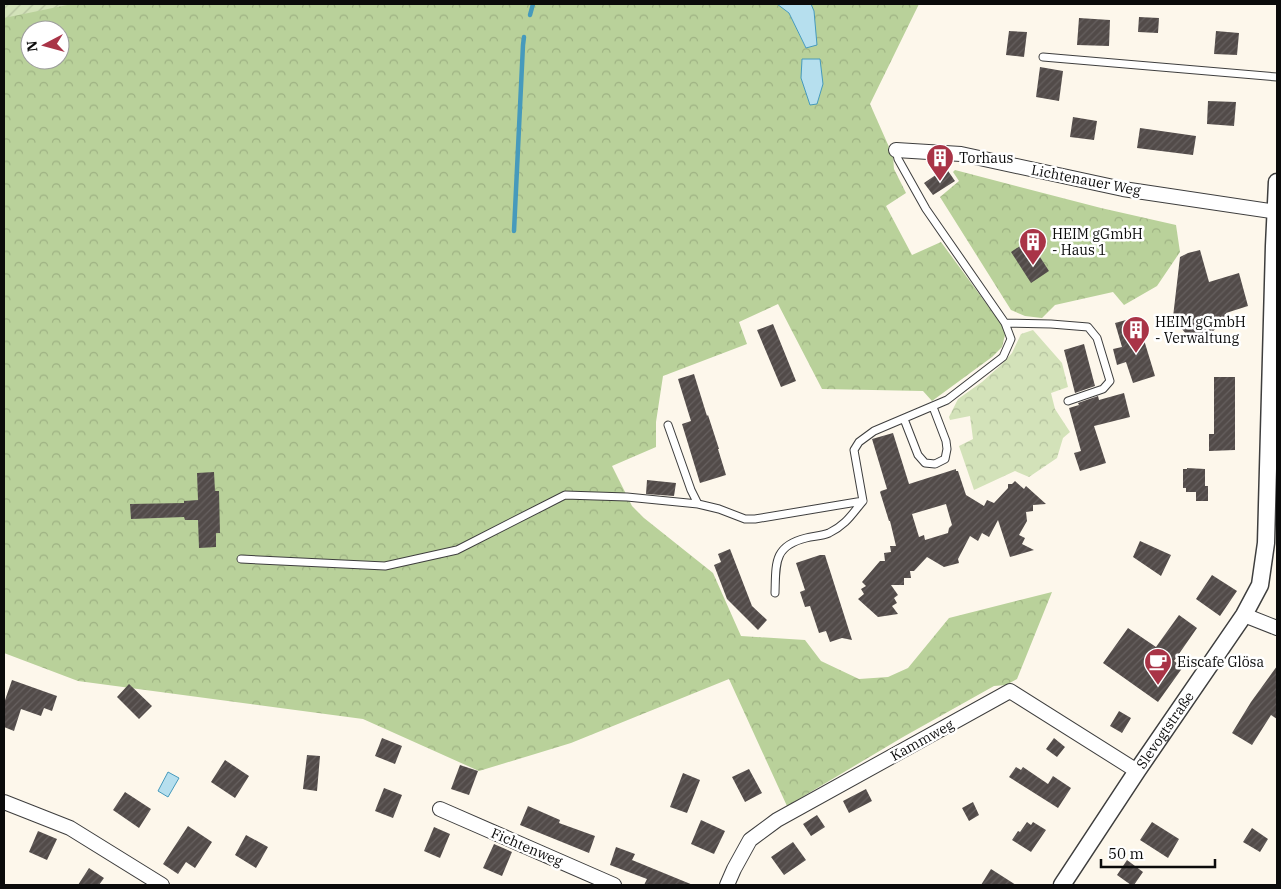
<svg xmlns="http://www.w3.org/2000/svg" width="1281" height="889" font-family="'IBM Plex Serif',serif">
<defs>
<pattern id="forest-crowns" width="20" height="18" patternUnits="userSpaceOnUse" patternTransform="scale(1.25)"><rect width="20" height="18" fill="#b9d19a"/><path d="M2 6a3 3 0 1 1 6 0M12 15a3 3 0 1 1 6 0" fill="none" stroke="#9eb283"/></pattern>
<pattern id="park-crowns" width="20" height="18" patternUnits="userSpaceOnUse" patternTransform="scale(1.25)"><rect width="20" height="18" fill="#d3e2b9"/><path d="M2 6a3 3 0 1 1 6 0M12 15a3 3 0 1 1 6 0" fill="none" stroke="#b4c19e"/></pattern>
<pattern id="garden-furrows" width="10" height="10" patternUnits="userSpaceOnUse" patternTransform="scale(1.25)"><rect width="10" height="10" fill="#d3e2b9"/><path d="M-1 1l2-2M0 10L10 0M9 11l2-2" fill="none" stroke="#b4c19e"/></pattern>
<pattern id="building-hatch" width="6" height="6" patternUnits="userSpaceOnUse" patternTransform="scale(1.25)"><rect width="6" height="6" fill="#524b49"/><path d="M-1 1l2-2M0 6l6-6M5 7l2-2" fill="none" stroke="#66605f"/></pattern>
</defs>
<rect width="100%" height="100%" fill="#fdf7eb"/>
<path fill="url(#forest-crowns)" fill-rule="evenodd" d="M4,4H777L789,13L806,48L814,11L811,4H919L870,104L893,156L894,169L906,193L886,206L912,255L941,242L1002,325L1005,335L1002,347L992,357L932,401L923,391L822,389L778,304L739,322L747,344L663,376L656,422V447L612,466L632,506L644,518L713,573L741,636L805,640L821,661L859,679L888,677L908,668L949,618L1052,592L1017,679L1006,685L994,686L903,737L787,806L729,679L571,743L479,771L363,719L78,681L4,653ZM30,30H60V60H30Z
M955,170L1101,208L1176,225L1180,252L1157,286L1124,305L1113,292L1055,305L1042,318L1025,316L1011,310L940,197L959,181L953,172Z"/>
<path fill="url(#park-crowns)" d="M1033,330L1062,363L1068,387L1051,393L1055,409L1070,432L1063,438L1057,458L1029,477L1015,471L974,490L959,446L973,439L970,416L950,420L949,417L958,399L982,382L1001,365L1012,353L1021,334Z"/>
<path fill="url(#garden-furrows)" d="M4,4H72L4,18Z"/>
<path fill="#b6dfee" stroke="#469abc" d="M777,4H811L814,11L817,45L806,48L789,13Z
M802,59H820L823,84L817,104L810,105L801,78Z
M168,772L179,778L168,797L158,791Z"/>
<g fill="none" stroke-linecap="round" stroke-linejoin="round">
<path stroke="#469abc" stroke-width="4.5" d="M530,15L533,4
M514,231L523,45L524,37"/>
</g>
<path fill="url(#building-hatch)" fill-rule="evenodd" d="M1139,17L1159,18L1158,33L1138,32Z
M1079,18L1110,20L1109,46L1077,45Z
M1009,31L1027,32L1024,57L1006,55Z
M1216,31L1239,33L1237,55L1214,54Z
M1040,67L1063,71L1059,101L1036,97Z
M1208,101L1236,102L1234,126L1207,124Z
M1073,117L1097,121L1094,140L1070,137Z
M1140,128L1196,136L1193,155L1137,148Z
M946,168L955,181L933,195L924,183Z
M1029,240L1049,271L1031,283L1011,252Z
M1200,250L1209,282L1239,273L1248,306L1226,313L1228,319L1213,331L1189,338L1173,317L1180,257L1188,253Z
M1137,317L1155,376L1133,383L1126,362L1117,365L1113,349L1122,347L1115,323Z
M773,324L796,381L781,387L757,330Z
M1084,344L1095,386L1075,393L1064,350Z
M694,374L707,416L708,415L719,449H718L726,475L700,483L682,424L691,421L678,379Z
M1214,377H1235V450L1209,451V434H1214Z
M1124,393L1130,417L1094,426L1106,463L1080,471L1074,453L1081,451L1069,408L1079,405L1078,403L1098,396L1099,400Z
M893,433L909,484L956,469V471H958L966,495L984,506L987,500L994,503L1008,488V484H1012L1015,481L1024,489L1026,486L1046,504L1033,505V511L1026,512L1027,521L1019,535L1025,538L1022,544L1034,550L1010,557L998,520L989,537L982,533L978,541L970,536L958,559L959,563L944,567L927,557L914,571H910L911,578H904V585H891L898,595L894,598L897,603L892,606L898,614L878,617L858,599L864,594L861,589L866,586L862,582L880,561H885L884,553L891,552L890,546H896L890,521H889L880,492L881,491L887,489L872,439ZM946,504L952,525L949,528L948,533L925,540L924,535L919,537L912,514Z
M1187,468L1205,469V486H1208V501H1196V492H1186V488H1183V469H1187Z
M214,472L215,491H219L220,533H216V547L199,548L198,520H185L184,517L131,519L130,504L184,503V501L198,500L197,473Z
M647,480L676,483L674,496L646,494Z
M1140,541L1171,555L1161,576L1133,557Z
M730,549L752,606L767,620L758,630L727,599L714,565L721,562L718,554Z
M820,555H825L852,640L842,638L830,642L826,631L819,633L810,606L805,607L800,592L805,590L796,563Z
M1212,575L1237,591L1220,616L1196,599Z
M1179,615L1197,628L1174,661L1183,667L1158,702L1103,663L1128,628L1156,647Z
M1277,666V719L1271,715L1252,745L1232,733L1251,702Z
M12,680L57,696L52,711L44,708L41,716L21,709L14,731L4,727V703Z
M129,684L152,706L139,719L117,697Z
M1119,711L1131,718L1122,733L1110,726Z
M382,738L402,746L395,764L375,756Z
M1054,738L1065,747L1057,757L1046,749Z
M307,755L320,756L317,791L303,789Z
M225,760L249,776L235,798L211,782Z
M460,765L478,771L469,795L451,789Z
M1016,767L1021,770L1023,767L1048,784L1053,776L1071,788L1058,808L1009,777Z
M749,769L762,793L745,802L732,777Z
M683,773L700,780L687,813L670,807Z
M384,788L402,795L393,818L375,811Z
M866,789L872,801L849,813L843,801Z
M125,792L151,809L139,828L113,810Z
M973,802L979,815L969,821L962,808Z
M528,806L560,820L559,823L595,836L589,853L520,825Z
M817,815L825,827L811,836L803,824Z
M701,820L725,831L714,854L691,844Z
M1027,822L1031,825L1033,822L1046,830L1031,852L1012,840L1018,831L1020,832Z
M1152,822L1179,839L1168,858L1140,840Z
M188,826L212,842L195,868L186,862L178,874L163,864Z
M434,827L450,834L440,858L424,851Z
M1252,828L1268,839L1260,852L1243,842Z
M38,831L57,839L47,860L29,852Z
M246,835L268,847L256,868L235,855Z
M793,842L806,860L784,875L771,857Z
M494,844L512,852L502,876L483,868Z
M616,847L635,854L632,860L693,885H644L647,879L610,865Z
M1127,860L1143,872L1134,885H1131L1117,875Z
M89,868L104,878L99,885H78Z
M991,869L1016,885H981Z"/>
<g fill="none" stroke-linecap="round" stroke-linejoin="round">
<defs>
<path id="service" d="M1043,57L1277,77
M1005,323L1051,324L1088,327L1097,338L1110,381L1103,389L1068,401
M904,419L918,455L925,463L935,464L945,459L947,449L946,441L933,407
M668,425L691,490L698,504L719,509L745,519H755L863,501L854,450L859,442L874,431L947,400L1003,357L1011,339L1005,323L926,209L898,159L896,150
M241,559L385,566L457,550L565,495L627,497L698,504
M775,593C776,564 773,546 806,538C814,536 822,536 829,533C846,525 852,514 863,501"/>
<path id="minor" d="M896,150L961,154L1123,189L1277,212
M1244,615L1277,628
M4,802L70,828L162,885
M440,809L614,885
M727,885L734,869L750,840L777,820L1010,691L1137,771"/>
<g id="tertiary">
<path id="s1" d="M1062,885L1137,771L1244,615L1260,585L1266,543L1274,246L1277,182"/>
</g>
</defs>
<use href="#service" stroke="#3e3e3e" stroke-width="9"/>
<use href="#minor" stroke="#3e3e3e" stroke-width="16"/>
<use href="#tertiary" stroke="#3e3e3e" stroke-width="19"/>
<use href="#service" stroke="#fff" stroke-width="7"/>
<use href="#minor" stroke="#fff" stroke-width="14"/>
<use href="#tertiary" stroke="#fff" stroke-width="16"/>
</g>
<defs>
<symbol id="building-pin" viewBox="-11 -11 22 30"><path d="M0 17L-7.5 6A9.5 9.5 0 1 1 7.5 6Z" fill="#a93447" stroke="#fff"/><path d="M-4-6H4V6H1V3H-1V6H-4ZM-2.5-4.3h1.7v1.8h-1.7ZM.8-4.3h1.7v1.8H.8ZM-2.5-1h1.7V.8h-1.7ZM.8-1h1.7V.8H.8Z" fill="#fff"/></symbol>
<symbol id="cafe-pin" viewBox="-11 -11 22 30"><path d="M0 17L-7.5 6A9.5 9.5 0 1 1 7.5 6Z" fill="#a93447" stroke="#fff"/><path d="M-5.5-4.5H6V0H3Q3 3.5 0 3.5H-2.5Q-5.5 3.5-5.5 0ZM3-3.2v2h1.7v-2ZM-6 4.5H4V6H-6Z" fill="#fff"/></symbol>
</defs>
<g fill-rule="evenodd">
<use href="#building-pin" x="924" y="142" width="32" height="43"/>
<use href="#building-pin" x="1017" y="226" width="32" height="43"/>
<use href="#building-pin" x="1120" y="314" width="32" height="43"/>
<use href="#cafe-pin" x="1142" y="646" width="32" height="43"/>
</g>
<g text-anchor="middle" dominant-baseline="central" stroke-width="5" stroke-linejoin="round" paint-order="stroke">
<g font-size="14" fill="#0b0b0b" stroke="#fff" text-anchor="start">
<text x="959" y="158">Torhaus</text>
<text x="1052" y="234">HEIM gGmbH<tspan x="1052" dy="16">- Haus 1</tspan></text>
<text x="1155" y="322">HEIM gGmbH<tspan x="1155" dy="16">- Verwaltung</tspan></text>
<text x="1177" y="662">Eiscafe Glösa</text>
</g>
<g font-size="14" fill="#0b0b0b" stroke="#fff">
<text transform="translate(1086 180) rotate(11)">Lichtenauer Weg</text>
<text stroke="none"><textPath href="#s1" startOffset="186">Slevogtstraße</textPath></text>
<text transform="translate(922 740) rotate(-29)">Kammweg</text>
<text transform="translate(527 847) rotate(23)">Fichtenweg</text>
</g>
</g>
<rect width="1281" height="889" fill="none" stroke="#0b0b0b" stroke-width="10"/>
<g transform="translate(45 45) rotate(264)"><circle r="24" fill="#ffffff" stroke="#9d9d9d"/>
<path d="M0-4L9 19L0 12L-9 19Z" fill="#a93447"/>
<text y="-8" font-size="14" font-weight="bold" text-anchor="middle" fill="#0b0b0b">N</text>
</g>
<path d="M1101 859v8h114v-8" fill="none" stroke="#0b0b0b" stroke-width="2.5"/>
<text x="1108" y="859" font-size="15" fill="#0b0b0b" stroke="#ffffff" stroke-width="4" paint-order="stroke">50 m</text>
</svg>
